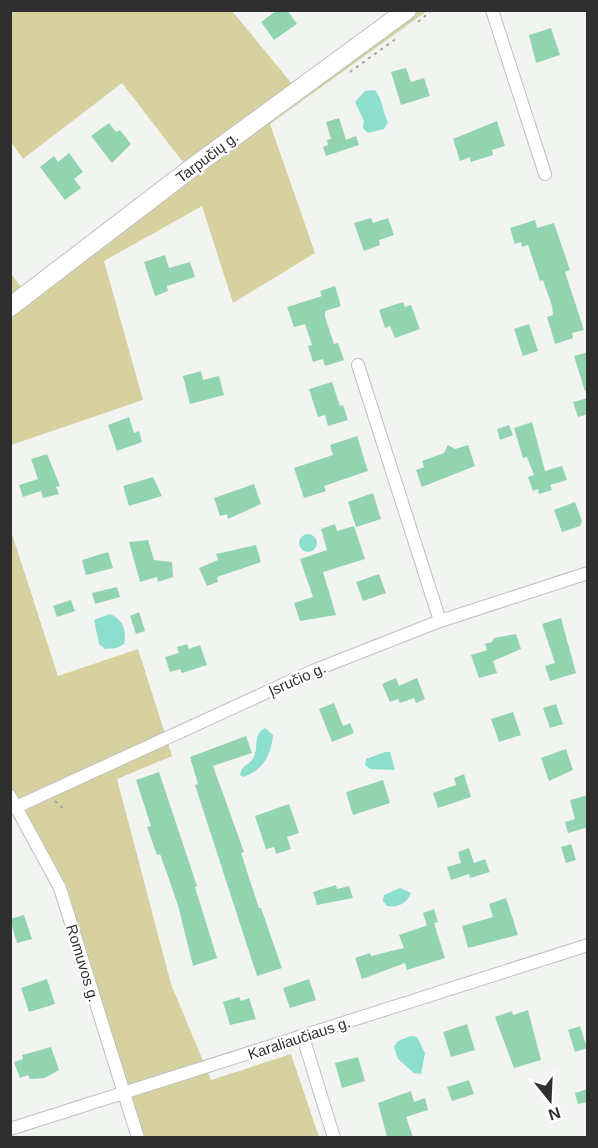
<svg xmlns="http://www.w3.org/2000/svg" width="598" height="1148" font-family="Helvetica,sans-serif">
<rect width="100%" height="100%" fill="#f2f4f1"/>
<path fill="#d7d1a0" d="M11,11H232L293,85L407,11H427L270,124L315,253L233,303L202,206L104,261L143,400L11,445L10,272L26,294L189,170L122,83L23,159L11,142Z
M10,528L58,676L138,649L172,756L117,779L171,984L211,1080L291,1054L319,1137H138L60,888L11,796Z"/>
<path fill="#8ddfcd" d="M375,90C383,100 382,111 388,122L384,129L368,133L363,128L364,121L355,102L365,91Z
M299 543a9 9 0 1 1 18 0a9 9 0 1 1-18 0Z
M110,614C123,619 127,631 124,644L117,648L105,649L99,644L94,620Z
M265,728L273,735C271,756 263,770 243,777L240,775C242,765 247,766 252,760C260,749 252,734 265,728Z
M385,752H390L395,770L370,769L365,765L366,759Z
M400,888L411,893C407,903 398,908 387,906L383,901L384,895Z
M411,1036L417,1037L425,1053L421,1074L414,1073L398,1059L394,1047L398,1041Z"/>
<path fill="#93d4b0" d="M277,10H287L297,24L274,40L261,22Z
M551,28L560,55L536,63L529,35Z
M406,68L411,82L424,78L430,96L401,105L391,72Z
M339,118L346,140L356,136L359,145L326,156L323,147L328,145L327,140L331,139L326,122Z
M497,121L505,146L492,150L493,155L471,162L470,157L460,161L453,139Z
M109,123L116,132L120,130L131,144L112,163L91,136Z
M69,153L83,172L74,179L81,188L65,200L40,167L54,156L58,162Z
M371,218L373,223L388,218L394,235L379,240L380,245L364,251L354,223Z
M535,220L537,228L554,223L570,270L565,272L584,330L572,333L573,338L555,344L547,317L553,315L552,306L543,280L540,281L528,245L522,247L521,242L515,244L510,228Z
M165,255L169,268L190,262L195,277L167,286L168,291L155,296L144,262Z
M335,286L341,306L325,311V317L334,344L338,343L344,360L325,366L323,359L313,362L308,346L312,345L305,324L294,327L287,307L322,296L320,291Z
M403,302L405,307L411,305L420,329L395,338L390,326L385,328L379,310Z
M529,324L538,351L523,356L514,329Z
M588,352V390L585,391L574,356Z
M201,371L203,380L219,376L224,395L190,404L183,376Z
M332,382L340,406L343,405L348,420L328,426L325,415L318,417L309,389Z
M588,398V414L578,417L573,402Z
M129,417L134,433L139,431L142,442L117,451L108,425Z
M532,422L545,471L562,466L567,480L550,485L552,490L539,494L538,489L533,491L528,477L534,475L527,457L523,458L514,428Z
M509,425L513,435L500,440L497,429Z
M357,436L368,471L324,486L326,491L304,498L294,468L333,455L330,445Z
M448,445L455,449L468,445L475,466L422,487L416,470L424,467L422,461L444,453Z
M47,454L60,486L56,487L59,494L43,498L41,491L23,497L19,485L38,479L31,459Z
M153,477L162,496L129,506L123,486Z
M254,484L261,504L228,519L227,514L220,516L214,498Z
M373,493L381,519L356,527L348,502Z
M575,502L582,521L580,526L562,532L554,510Z
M335,524L337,531L354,526L365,559L323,572L336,615L300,621L294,603L313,597L300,559L327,550L321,529Z
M148,540L154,560L172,562L173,577L158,582L157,577L140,582L129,542Z
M256,545L261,562L217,577L218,582L207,586L199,568L218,560L216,554Z
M108,552L113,568L86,575L82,560Z
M379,574L386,593L363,601L356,582Z
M117,587L120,597L95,604L92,593Z
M71,600L75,611L57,617L53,606Z
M139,612L145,631L136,634L130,616Z
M561,618L576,673L550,681L545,666L555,663L542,624Z
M516,634L521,649L493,661L497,673L479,678L471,655L487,650L485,644L492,642L494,638Z
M187,644L189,649L200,645L207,665L182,673L180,669L170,672L165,657L179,653L177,647Z
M396,678L399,686L417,678L425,699L416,703L414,698L400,703L398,699L390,702L382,684Z
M334,703L343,726L350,723L354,733L332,742L319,709Z
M556,704L563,724L550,728L543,708Z
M513,712L521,735L499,742L491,719Z
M246,736L252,753L213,766L244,852L241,853L259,908H261L282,968L257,976L195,785L198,784L190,757Z
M566,749L573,770L549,781L541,758Z
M159,772L197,886L195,887L217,958L193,966L178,905L160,854L157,855L147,827L151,826L136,780Z
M464,774L471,797L438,808L433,793L456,785L454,778Z
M383,780L390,803L353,815L346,792Z
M588,795V827L568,833L565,822L575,819L570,800Z
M289,804L299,833L287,837L291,849L276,854L274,847L266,849L255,816Z
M571,844L576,860L566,863L561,847Z
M469,848L474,863L485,859L490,872L470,878L469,874L451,880L447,867L461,863L458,852Z
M336,885L337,889L349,886L353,898L317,905L313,892Z
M506,898L518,935L468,948L462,926L493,917L489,904Z
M434,909L438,922L427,926L423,913Z
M24,915L32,939L17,943L10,919Z
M434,923L445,958L407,970L405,963L362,979L355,958L370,953L371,956L404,948L399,935Z
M47,979L55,1004L29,1012L21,988Z
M309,979L316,1000L290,1008L283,988Z
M239,997L241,1001L249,998L256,1019L230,1025L223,1002Z
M528,1010L541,1060L514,1068L495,1017L512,1011L513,1015Z
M467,1024L475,1050L451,1057L443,1032Z
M580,1026L587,1048L575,1052L568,1030Z
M51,1047L59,1070L45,1078L30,1079L28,1075L20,1078L14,1062L23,1059L22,1055Z
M358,1057L365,1081L342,1088L335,1063Z
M469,1080L474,1094L452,1101L447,1087Z
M588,1089V1102L578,1104L575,1093Z
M411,1091L414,1102L425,1098L428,1110L406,1117L413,1137H387L378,1103Z"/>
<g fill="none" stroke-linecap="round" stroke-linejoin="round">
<defs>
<path id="street" d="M492,10L545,174
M358,365L440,621
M10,796L60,888L138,1138
M16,807L315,670L440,621L588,573
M303,1037L334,1138
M10,1129L588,945"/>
<path id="secondary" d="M10,307L189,170L407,10"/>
</defs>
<use href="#street" stroke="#bdc0bd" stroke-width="14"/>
<use href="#secondary" stroke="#bdc0bd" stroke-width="20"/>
<path stroke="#a4a6a4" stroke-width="2" stroke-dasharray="3 4.5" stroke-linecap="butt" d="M418,22L432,10
M350,72L397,38
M55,801L66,811"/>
<use href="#street" stroke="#fff" stroke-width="12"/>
<use href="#secondary" stroke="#fff" stroke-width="18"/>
</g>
<g text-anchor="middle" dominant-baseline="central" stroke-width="4.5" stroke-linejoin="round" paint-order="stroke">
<g font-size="15" fill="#2e2f2e" stroke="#fff">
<text transform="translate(207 157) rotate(-37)">Tarpučių g.</text>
<text transform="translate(297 679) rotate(-24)">Įsručio g.</text>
<text transform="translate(83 963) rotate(73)">Romuvos g.</text>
<text transform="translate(299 1038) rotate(-18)">Karaliaučiaus g.</text>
</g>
</g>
<rect width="598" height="1148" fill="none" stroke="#2e2f2e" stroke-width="24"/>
<g transform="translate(550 1100) rotate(162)" stroke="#ffffff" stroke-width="4.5" paint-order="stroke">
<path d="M0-4.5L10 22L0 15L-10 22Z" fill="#2e2f2e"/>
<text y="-9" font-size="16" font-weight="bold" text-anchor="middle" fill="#2e2f2e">N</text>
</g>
</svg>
